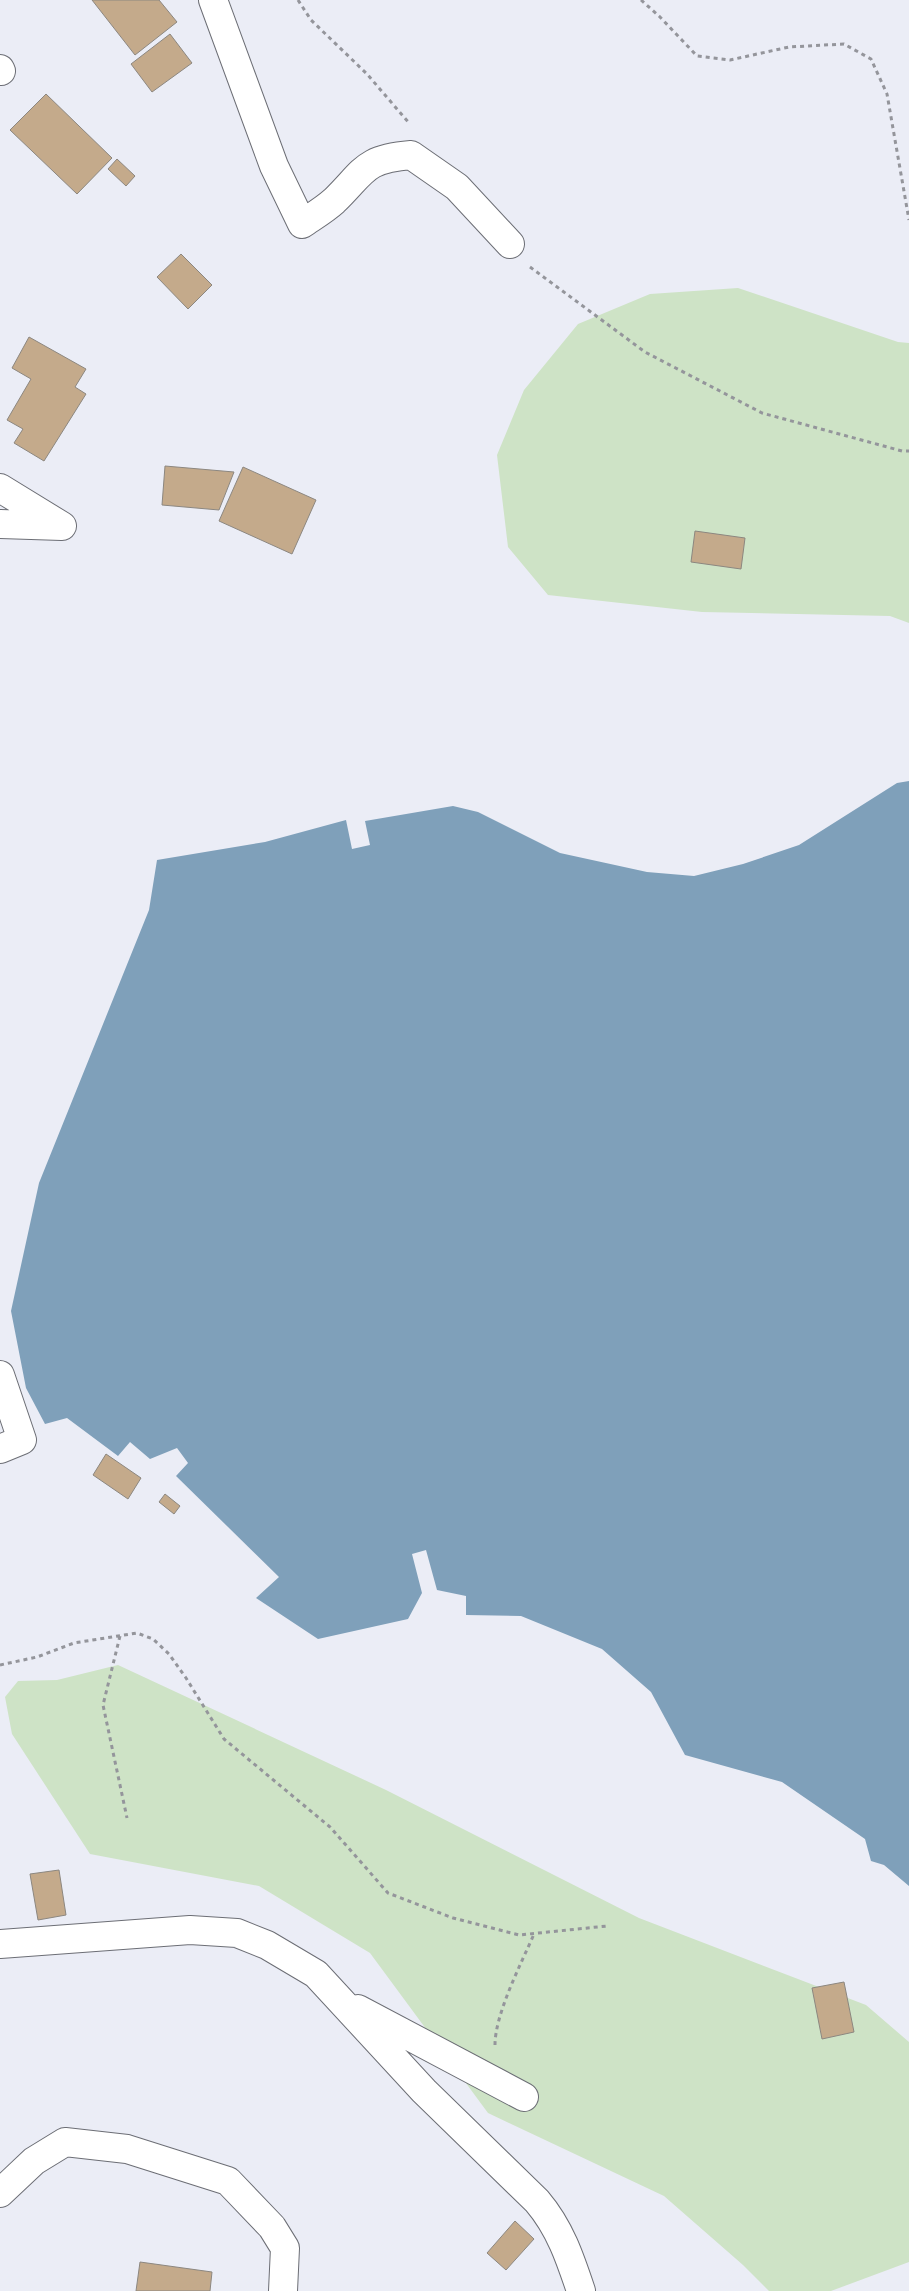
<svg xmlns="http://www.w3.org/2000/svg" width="909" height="2291" font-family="Literata,serif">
<rect width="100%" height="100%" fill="#ebedf6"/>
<path fill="#cee3c6" d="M738,288L898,342L909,343V623L890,616L702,612L548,595L508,547L497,455L524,390L578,324L650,294Z
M118,1665L386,1790L639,1918L866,2005L909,2042V2262L831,2291H769L743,2265L664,2196L488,2113L370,1953L259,1886L90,1854L12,1734L5,1697L18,1681L57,1680Z"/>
<path fill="#7fa0ba" d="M909,781V1886L884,1865L871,1861L865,1839L782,1782L685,1755L651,1692L602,1649L521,1616L466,1615V1596L437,1590L426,1550L412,1554L422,1593L408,1619L318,1639L256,1598L279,1577L176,1476L188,1463L177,1448L150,1459L130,1442L118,1456L67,1418L45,1424L26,1388L11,1311L39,1183L149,910L157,860L265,842L346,820L352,849L370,845L365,821L453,806L478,812L560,853L647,872L694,876L743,864L799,845L897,783Z"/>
<path fill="#c4aa8b" stroke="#8c8780" d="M92,0H159L177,22L135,55Z
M170,34L192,63L152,92L131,64Z
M46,94L112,158L77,194L10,130Z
M117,159L135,176L126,186L108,169Z
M181,254L212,285L188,309L157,277Z
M29,337L86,369L75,387L86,394L44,461L14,443L23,429L7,420L31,379L12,368Z
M165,466L234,472L219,510L162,505Z
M243,467L316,500L292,554L219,521Z
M695,531L745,538L741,569L691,562Z
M106,1454L141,1478L128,1499L93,1475Z
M165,1494L180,1506L174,1514L159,1502Z
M59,1870L66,1915L38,1920L30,1874Z
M844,1982L854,2032L822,2039L812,1988Z
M515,2221L534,2239L506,2270L487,2253Z
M140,2262L212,2272L210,2291H136Z"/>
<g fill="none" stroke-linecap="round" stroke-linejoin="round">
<defs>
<path id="street" d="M213,0L274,166L302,224C312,217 324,210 334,201C365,171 363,159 411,155L457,187L510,244
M0,69L1,71
M0,488L62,526L0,524
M0,1375L22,1440L0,1449
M0,1944L190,1930L237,1933L267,1945L316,1974L424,2091L537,2201C560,2228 570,2258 581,2291
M358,2009L524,2097
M0,2193L34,2161L65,2142L127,2149L228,2181L272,2227L285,2248L283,2291"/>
</defs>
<use href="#street" stroke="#6c6e75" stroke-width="30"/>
<path stroke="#94959b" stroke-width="3" stroke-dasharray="4 4" stroke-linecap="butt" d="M298,0L311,20L367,74L409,123
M641,0L659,16L697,56L730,60L789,47L844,44L871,59L887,94L909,220
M530,267L645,352L762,413L902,451H909
M120,1636L103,1705L127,1818
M0,1665L37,1657L74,1643L137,1633L153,1639L169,1654L186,1678L224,1739L330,1827L388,1893L453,1918L519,1935L607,1926
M495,2045C495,2014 521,1964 534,1934"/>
<use href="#street" stroke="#fff" stroke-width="28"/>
</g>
</svg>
